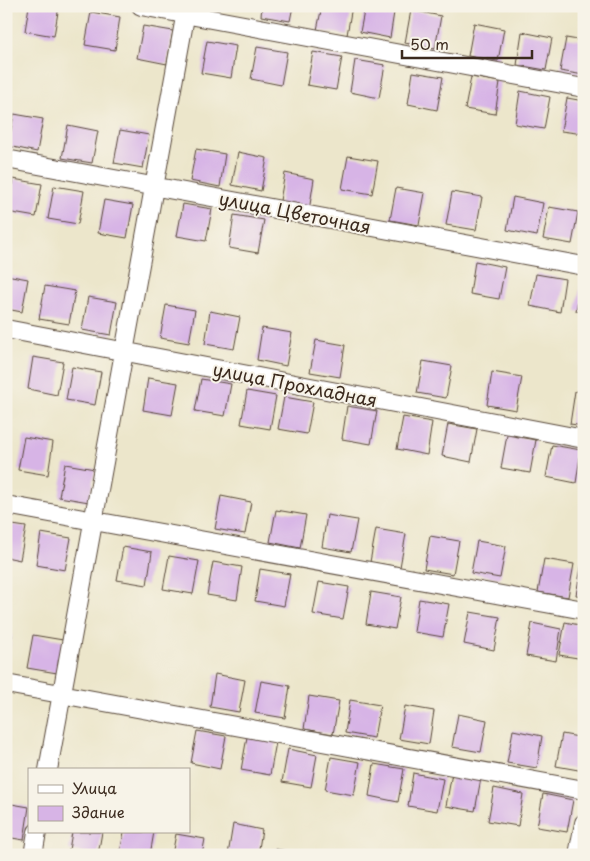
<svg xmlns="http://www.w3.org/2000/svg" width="590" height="861" font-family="'Playpen Sans',sans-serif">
<rect width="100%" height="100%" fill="#f7f3e8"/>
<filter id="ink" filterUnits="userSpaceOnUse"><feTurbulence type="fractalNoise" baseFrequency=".02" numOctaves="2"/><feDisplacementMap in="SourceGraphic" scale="10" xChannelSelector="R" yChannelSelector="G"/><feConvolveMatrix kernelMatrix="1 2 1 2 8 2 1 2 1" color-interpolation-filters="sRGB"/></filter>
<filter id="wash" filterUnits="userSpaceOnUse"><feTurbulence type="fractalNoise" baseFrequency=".0096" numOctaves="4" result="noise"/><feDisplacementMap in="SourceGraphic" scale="20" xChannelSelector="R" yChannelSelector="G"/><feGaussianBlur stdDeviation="1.12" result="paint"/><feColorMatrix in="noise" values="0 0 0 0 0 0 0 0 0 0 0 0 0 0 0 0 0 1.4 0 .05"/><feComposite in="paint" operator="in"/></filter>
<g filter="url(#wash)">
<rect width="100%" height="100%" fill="#ece6cb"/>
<g id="blocks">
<path fill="#d7b4e6" d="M29,6H59L54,36L25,31Z
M262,6H293L290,21L261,16Z
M322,6H352L347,35L317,30Z
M365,6H395L390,38L360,32Z
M411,10L441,16L435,49L405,43Z
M91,12L120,17L115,50L85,45Z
M474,23L504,29L498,61L468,56Z
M143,26L173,31L167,64L137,58Z
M522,32L552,38L546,70L517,65Z
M566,38L584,41V75L560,71Z
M207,41L236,46L231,78L201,73Z
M257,47L287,52L281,85L251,79Z
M313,52L342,57L336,90L307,85Z
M355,60L385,65L379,98L350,92Z
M413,72L443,77L437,110L408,104Z
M471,77L500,82L495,114L465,109Z
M520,91L550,97L544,129L515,124Z
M567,98L584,101V134L561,131Z
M14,114L43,119L37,152L8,146Z
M68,125L98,131L92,163L62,158Z
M120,130L149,135L143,168L114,163Z
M196,149L225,154L220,187L190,181Z
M238,152L267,158L261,191L232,185Z
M348,156L378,161L372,194L342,189Z
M285,173L314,179L309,211L279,206Z
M13,179L42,184L36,217L7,212Z
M54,186L84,191L78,224L48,219Z
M396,188L425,193L419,225L390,220Z
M452,192L482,197L476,230L446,225Z
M513,197L543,203L537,236L507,230Z
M104,200L133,205L127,238L98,233Z
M183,204L212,209L206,241L177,236Z
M549,207L578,212L572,244L543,239Z
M234,215L264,220L258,253L229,248Z
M475,261L505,267L499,299L470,294Z
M536,274L565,279L560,312L530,306Z
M6,275L28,279L22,312L6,309Z
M582,278L584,279V312L576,311Z
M45,286L75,291L69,324L39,319Z
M88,297L117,302L111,335L82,330Z
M166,305L195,310L189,343L160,338Z
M210,311L240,317L234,349L205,344Z
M262,328L292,333L286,366L257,360Z
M316,340L345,345L340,377L310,372Z
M33,357L63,362L57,395L28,389Z
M423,361L452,366L446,398L417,393Z
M72,367L101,372L95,405L66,400Z
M492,372L522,377L516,410L487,405Z
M148,378L178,383L172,415L143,410Z
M201,379L231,384L225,416L195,411Z
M247,391L276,396L270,429L241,424Z
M575,391L584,392V426L570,424Z
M284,397L313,402L307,434L278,429Z
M347,406L377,411L371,444L342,439Z
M403,417L432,422L427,455L397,449Z
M448,424L477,429L471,462L442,456Z
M507,435L536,440L530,473L501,468Z
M24,437L53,442L48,475L18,470Z
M552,445L581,450L576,483L546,477Z
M65,464L95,469L89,502L59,497Z
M221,496L251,502L245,534L215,529Z
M276,510L306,515L300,548L270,542Z
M327,515L357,520L351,552L322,547Z
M6,524L26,527L20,560L6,557Z
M376,529L406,534L400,567L370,562Z
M41,533L71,538L65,570L36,565Z
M430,536L459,541L453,574L424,569Z
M477,541L506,546L500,578L471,573Z
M123,547L152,552L147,585L117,580Z
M169,556L199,561L193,594L163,589Z
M544,559L574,564L568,597L538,592Z
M213,562L242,567L237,600L207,595Z
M582,562H584V596L576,595Z
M260,569L290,574L284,606L255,601Z
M319,582L349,587L343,619L313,614Z
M371,592L401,597L395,629L366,624Z
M419,599L449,604L443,637L414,632Z
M470,612L500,617L494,650L464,644Z
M565,622L584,626V659L559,655Z
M532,623L561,629L556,661L526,656Z
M6,634L12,635L7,663H6Z
M33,635L63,640L57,673L27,668Z
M215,674L245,680L239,712L210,707Z
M261,681L290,686L285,718L255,713Z
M309,696L339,701L333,734L304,729Z
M350,700L380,705L374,738L345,733Z
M405,706L434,711L429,744L399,739Z
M458,714L487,720L481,752L452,747Z
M513,730L542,736L537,768L507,763Z
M197,731L226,736L220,769L191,763Z
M562,734L584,738V771L556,766Z
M247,737L276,742L270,775L241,770Z
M288,749L317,755L311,787L282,782Z
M331,757L360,762L354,795L325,790Z
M374,764L404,769L398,802L369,796Z
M413,773L443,779L437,811L408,806Z
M452,773L481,778L475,811L446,806Z
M494,788L523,794L518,826L488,821Z
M543,794L573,800L567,832L537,827Z
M6,803L29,807L24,840L6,837Z
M233,824L262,830L258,855H228Z
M72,832H102L98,855L69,850Z
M124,832H154L150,855L120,853Z
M176,834L205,839L202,855H172Z
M276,849L304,854V855H275Z"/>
</g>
</g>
<g filter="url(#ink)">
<use href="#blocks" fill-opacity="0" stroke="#564638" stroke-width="1"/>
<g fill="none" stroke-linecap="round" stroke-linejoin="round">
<defs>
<path id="street" d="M141,6L584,88
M6,159L584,266
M6,329L584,439
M6,505L584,610
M6,684L584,790
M48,770L187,6
M33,855L37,832
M578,855L584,823"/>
</defs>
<use href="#street" stroke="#564638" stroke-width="20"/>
<use href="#street" stroke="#fff" stroke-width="18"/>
</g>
</g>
<g text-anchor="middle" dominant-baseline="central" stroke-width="4" stroke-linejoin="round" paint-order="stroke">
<g font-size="18" fill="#3b2a1e" stroke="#f7f3e8">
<text transform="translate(295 212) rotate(11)">улица Цветочная</text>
<text transform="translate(295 384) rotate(11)">улица Прохладная</text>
</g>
</g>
<rect width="590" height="861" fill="none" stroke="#f7f3e8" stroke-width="25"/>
<rect x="28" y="768" width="162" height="65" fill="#f7f3e8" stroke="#aca397"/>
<rect x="38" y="785" width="25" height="8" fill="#ffffff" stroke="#aca397"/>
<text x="72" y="794" font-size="15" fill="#3b2a1e">Улица</text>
<rect x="38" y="806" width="25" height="15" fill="#d7b4e6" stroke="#aca397"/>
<text x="72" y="818" font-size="15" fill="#3b2a1e">Здание</text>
<path d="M402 50v8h130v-8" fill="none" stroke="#3b2a1e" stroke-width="2.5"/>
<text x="410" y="50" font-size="15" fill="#3b2a1e" stroke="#f7f3e8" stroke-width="4" paint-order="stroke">50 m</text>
</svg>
